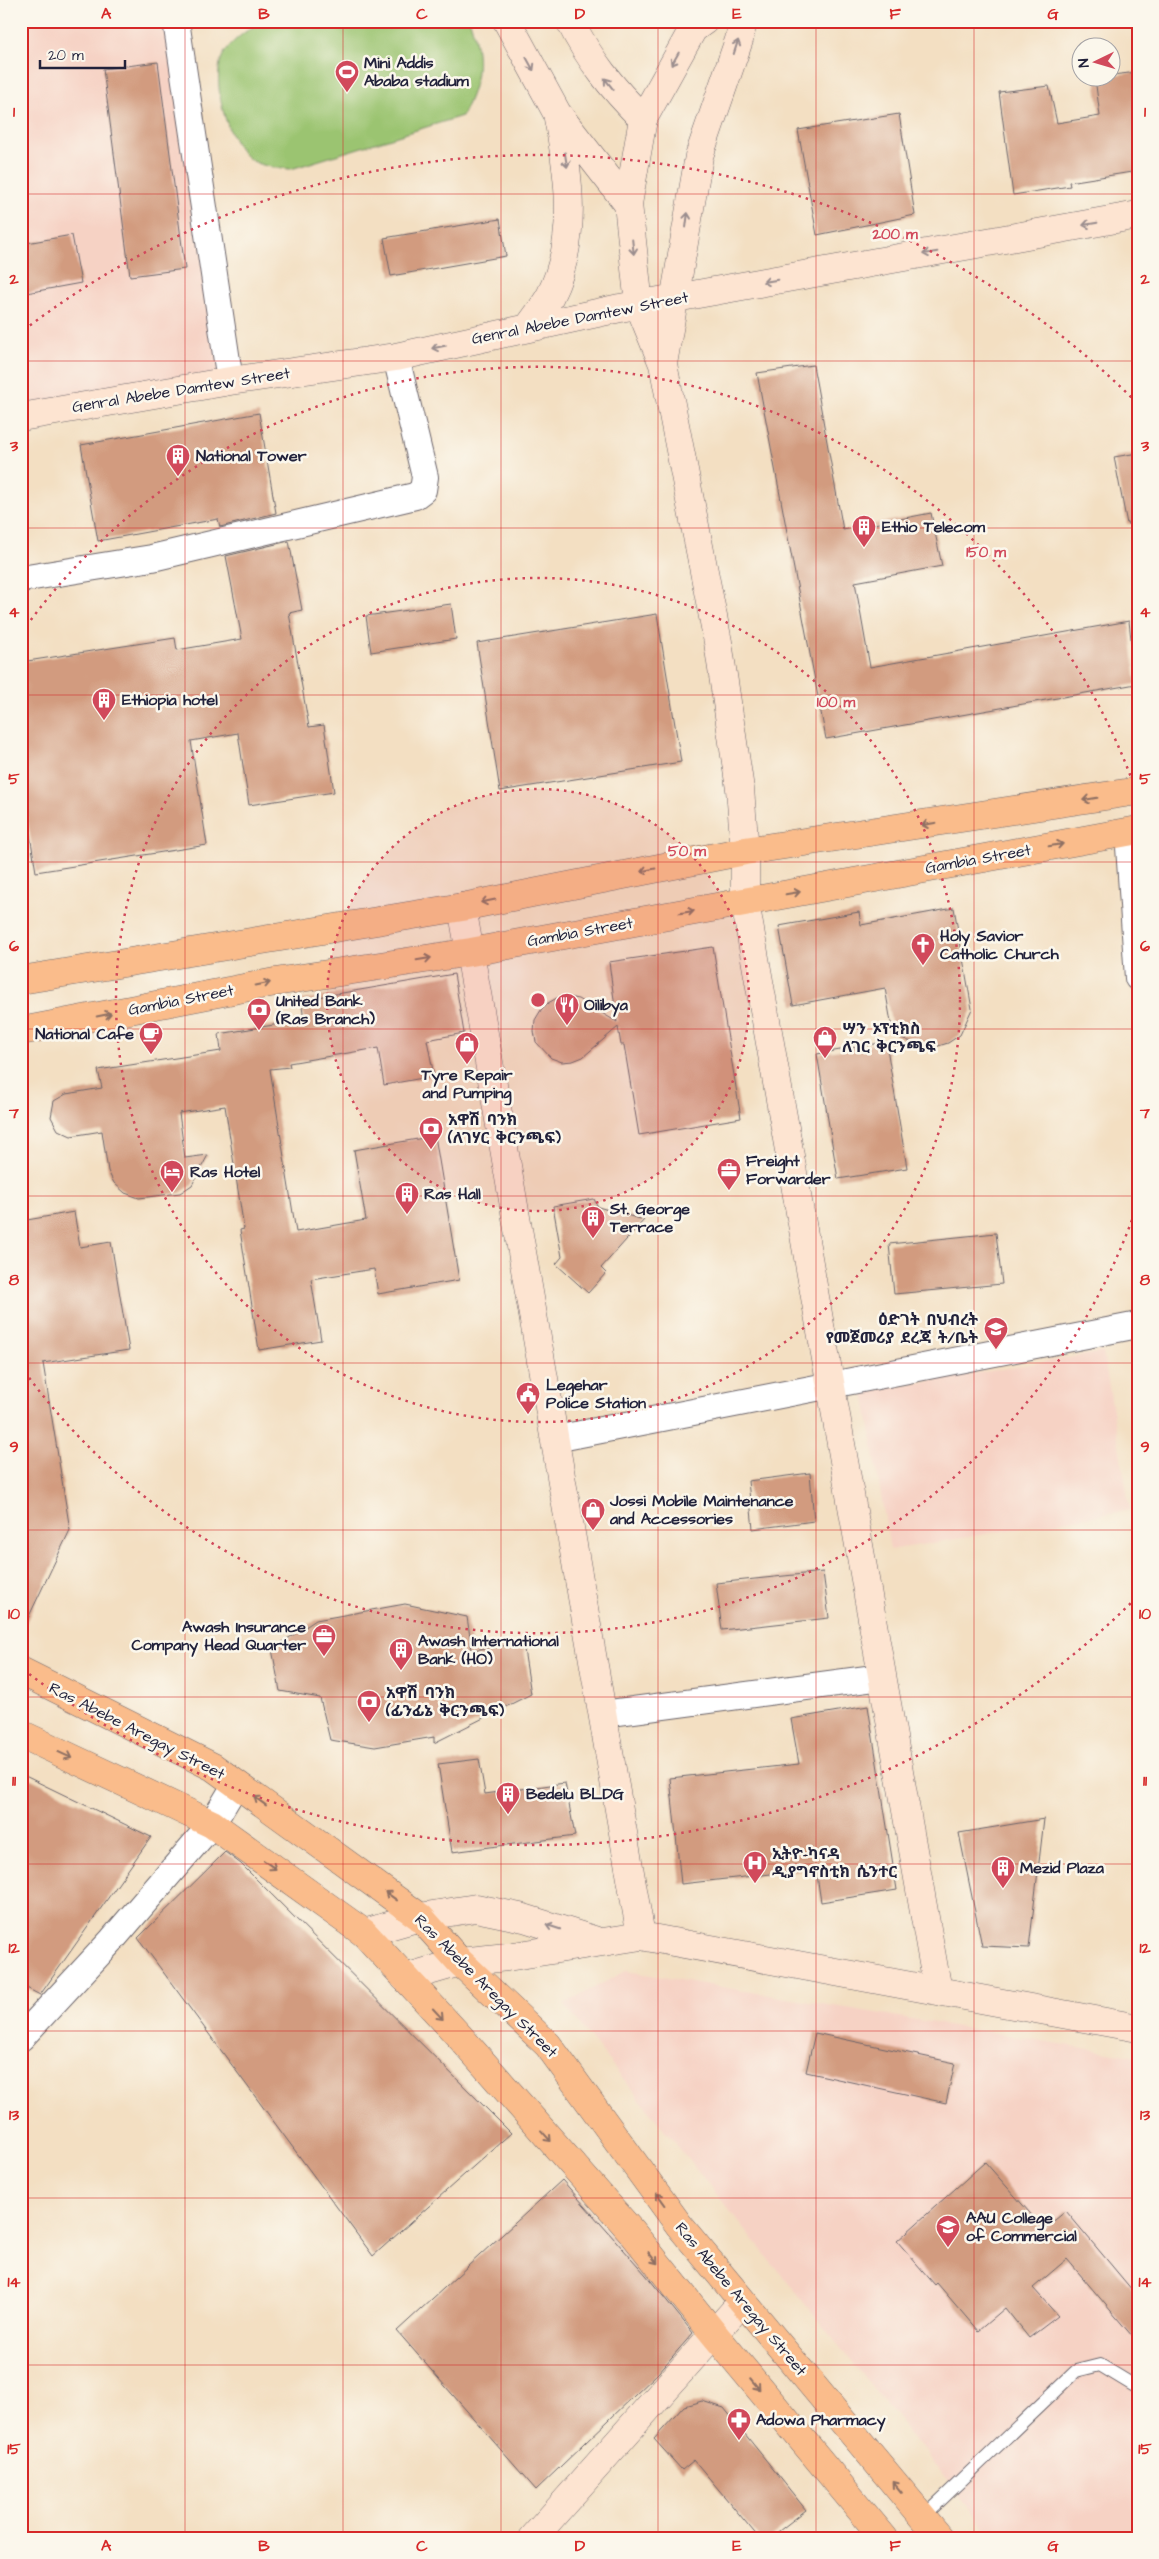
<svg xmlns="http://www.w3.org/2000/svg" width="1159" height="2559" font-family="'Architects Daughter','Noto Sans Ethiopic',sans-serif">
<rect width="100%" height="100%" fill="#fbf7ec"/>
<filter id="ink" filterUnits="userSpaceOnUse"><feTurbulence type="fractalNoise" baseFrequency=".02" numOctaves="2"/><feDisplacementMap in="SourceGraphic" scale="10" xChannelSelector="R" yChannelSelector="G"/><feConvolveMatrix kernelMatrix="1 2 1 2 8 2 1 2 1" color-interpolation-filters="sRGB"/></filter>
<filter id="wash" filterUnits="userSpaceOnUse"><feTurbulence type="fractalNoise" baseFrequency=".0096" numOctaves="4" result="noise"/><feDisplacementMap in="SourceGraphic" scale="20" xChannelSelector="R" yChannelSelector="G"/><feGaussianBlur stdDeviation="1.12" result="paint"/><feColorMatrix in="noise" values="0 0 0 0 0 0 0 0 0 0 0 0 0 0 0 0 0 1.4 0 .05"/><feComposite in="paint" operator="in"/></filter>
<g filter="url(#wash)">
<rect width="100%" height="100%" fill="#f3dfc2"/>
<path fill="#f6d2c4" d="M21,21H176L230,381L21,417Z
M1103,1352L1130,1510L890,1550L864,1392Z
M626,1971L1138,2057V2538H994L563,2004Z"/>
<path fill="#9bc471" stroke="#5e7356" d="M263,21H470C482,59 480,80 462,116L291,169C277,168 259,167 247,157C227,139 214,89 220,63C224,45 248,29 263,21Z"/>
<g id="blocks">
<path fill="#d29b7f" d="M158,62L185,269L130,276L103,69Z
M1138,72V171L1069,182L1070,186L1013,195L999,92L1049,86L1057,123L1100,116L1095,78H1112V75Z
M899,114L915,215L817,235L798,130Z
M500,219L506,256L391,276L384,238Z
M72,235L81,283L21,294V244Z
M813,365L843,530L931,513L942,566L855,582L870,667L1129,621L1136,684L826,739L757,373Z
M259,413L276,513L220,527L218,519L98,541L81,445Z
M1138,453V523L1127,524L1114,457Z
M289,541L302,610L289,613L309,727L324,725L334,792L249,805L238,733L191,741L207,845L36,872L21,779V662L175,638L177,650L242,639L226,556Z
M451,604L456,639L371,652L366,616Z
M657,614L681,762L500,791L477,643Z
M954,908L972,1009L960,1035L948,1043L935,1047L920,1046L893,1034L885,988L793,1005L779,926L859,912L861,925Z
M713,947L741,1118L639,1135L624,1045H621L618,1027L583,1057L573,1061L562,1062L551,1058L536,1042L534,1031L535,1020L541,1010L548,1003L557,998L568,997L578,999L617,1022L609,962Z
M454,974L464,1033L427,1040L434,1076L384,1085L378,1048L289,1063L290,1067L270,1069L296,1232L366,1220L354,1150L435,1136L459,1280L378,1294L374,1269L311,1279L321,1340L259,1350L240,1230L244,1229L225,1106L179,1113L185,1158L208,1155L192,1185L180,1193L139,1198L125,1193L114,1183L108,1171L102,1131L71,1136L58,1130L51,1117L54,1101L66,1094L102,1088L98,1070L221,1051L219,1034L304,1020L301,1000Z
M886,1042L907,1168L838,1179L817,1054Z
M594,1199L598,1207L644,1220L601,1268L606,1273L588,1293L556,1264L562,1257L553,1206Z
M74,1212L80,1247L111,1242L129,1350L43,1363L70,1530L21,1633V1221Z
M996,1233L1002,1284L894,1294L889,1244Z
M810,1473L814,1521L753,1529L748,1481Z
M823,1572L829,1618L722,1630L716,1583Z
M405,1604L467,1617L472,1650L523,1643L531,1694L434,1743V1737L375,1747L330,1740L320,1698L280,1691L272,1649L316,1620Z
M868,1706L897,1890L821,1902L816,1869L681,1884L670,1778L799,1764L791,1719Z
M479,1759L485,1794L565,1783L575,1836L452,1852L438,1764Z
M21,1774L151,1837L40,1995L21,1985Z
M1044,1819L1029,1948L982,1946L959,1833Z
M225,1852L241,1864L511,2133L373,2256L138,1938Z
M815,2033L955,2063L946,2103L806,2072Z
M985,2162L1044,2229L1066,2211L1138,2297V2343L1067,2259L1033,2288L1058,2316L1029,2338L1005,2308L978,2331L937,2283L935,2285L897,2241Z
M562,2180L646,2275L693,2333L658,2373L536,2490L397,2331Z
M702,2401L724,2408L806,2510L770,2538H759L694,2460L682,2470L654,2439L684,2406Z"/>
</g>
</g>
<g filter="url(#ink)">
<use href="#blocks" fill-opacity="0" stroke="#6b646a" stroke-width="1"/>
<g fill="none" stroke-linecap="round" stroke-linejoin="round">
<defs>
<path id="lane" d="M923,2517L1076,2371L1100,2365L1138,2388"/>
<path id="street" d="M176,21L230,381
M21,579L152,558L415,496L423,490L425,477L396,357
M1128,832L1138,978
M555,1439L1138,1325
M603,1714L882,1677
M21,2038L112,1940L212,1824L236,1784"/>
<path id="secondary" d="M507,21L557,113L628,204
M570,21C589,60 613,89 643,119
M704,21L693,29L643,119L628,204L639,305L663,364L718,642L740,789L745,851V902L938,1991
M528,328C535,318 544,307 550,296C579,239 569,173 557,113
M663,364L699,156L739,40L743,21
M21,417L230,381L396,357L620,308L1138,215
M462,907L641,1936
M364,1933L420,1917L476,1908L524,1918L594,1940
M405,1978L460,1962L507,1957L641,1936L1138,2028
M533,2538L742,2302"/>
<path id="primary" d="M21,980L462,907L745,851L1138,791
M21,1031L275,982L471,952L1138,830
M21,1671L213,1767L420,1917L460,1962L548,2045L679,2225L940,2538
M21,1734L212,1824L364,1933L460,2037L631,2231L714,2334L884,2538"/>
</defs>
<use href="#lane" stroke="#6b646a" stroke-width="14"/>
<use href="#street" stroke="#6b646a" stroke-width="28"/>
<use href="#secondary" stroke="#6b646a" stroke-width="29"/>
<use href="#primary" stroke="#6b646a" stroke-width="29"/>
<use href="#lane" stroke="#fff" stroke-width="12"/>
<use href="#street" stroke="#fff" stroke-width="26"/>
<use href="#secondary" stroke="#fde4d1" stroke-width="28"/>
<use href="#primary" stroke="#fabc8b" stroke-width="28"/>
</g>
<defs><path id="oneway-shaft" d="M-6 0H5M1.5-3L5.5 0L1.5 3" fill="none" stroke-width="1.6" stroke-linecap="round" stroke-linejoin="round" transform="scale(1.25)"/></defs>
<g stroke="#9a8d8e">
<use href="#oneway-shaft" transform="translate(736 47) rotate(-72)"/>
<use href="#oneway-shaft" transform="translate(675 59) rotate(120)"/>
<use href="#oneway-shaft" transform="translate(530 64) rotate(61)"/>
<use href="#oneway-shaft" transform="translate(609 84) rotate(-128)"/>
<use href="#oneway-shaft" transform="translate(566 160) rotate(81)"/>
<use href="#oneway-shaft" transform="translate(687 220) rotate(-83)"/>
<use href="#oneway-shaft" transform="translate(1090 224) rotate(170)"/>
<use href="#oneway-shaft" transform="translate(633 247) rotate(84)"/>
<use href="#oneway-shaft" transform="translate(930 253) rotate(170)"/>
<use href="#oneway-shaft" transform="translate(770 281) rotate(170)"/>
<use href="#oneway-shaft" transform="translate(439 347) rotate(168)"/>
<use href="#oneway-shaft" transform="translate(553 1927) rotate(-162)"/>
</g>
<g stroke="#8e6f63">
<use href="#oneway-shaft" transform="translate(1090 799) rotate(171)"/>
<use href="#oneway-shaft" transform="translate(929 824) rotate(171)"/>
<use href="#oneway-shaft" transform="translate(1056 845) rotate(-10)"/>
<use href="#oneway-shaft" transform="translate(648 870) rotate(169)"/>
<use href="#oneway-shaft" transform="translate(793 893) rotate(-10)"/>
<use href="#oneway-shaft" transform="translate(488 901) rotate(169)"/>
<use href="#oneway-shaft" transform="translate(687 912) rotate(-10)"/>
<use href="#oneway-shaft" transform="translate(424 959) rotate(-9)"/>
<use href="#oneway-shaft" transform="translate(263 984) rotate(-11)"/>
<use href="#oneway-shaft" transform="translate(104 1015) rotate(-11)"/>
<use href="#oneway-shaft" transform="translate(65 1755) rotate(25)"/>
<use href="#oneway-shaft" transform="translate(260 1801) rotate(-144)"/>
<use href="#oneway-shaft" transform="translate(270 1865) rotate(36)"/>
<use href="#oneway-shaft" transform="translate(391 1896) rotate(-144)"/>
<use href="#oneway-shaft" transform="translate(438 2014) rotate(47)"/>
<use href="#oneway-shaft" transform="translate(546 2136) rotate(48)"/>
<use href="#oneway-shaft" transform="translate(661 2199) rotate(-126)"/>
<use href="#oneway-shaft" transform="translate(653 2258) rotate(51)"/>
<use href="#oneway-shaft" transform="translate(755 2384) rotate(50)"/>
<use href="#oneway-shaft" transform="translate(897 2487) rotate(-130)"/>
</g>
</g>
<path fill="none" stroke="#d62828" stroke-width="1" stroke-opacity="0.55" d="M185,21V2538M343,21V2538M501,21V2538M658,21V2538M816,21V2538M974,21V2538M21,194H1138M21,361H1138M21,528H1138M21,695H1138M21,862H1138M21,1029H1138M21,1196H1138M21,1363H1138M21,1530H1138M21,1697H1138M21,1864H1138M21,2031H1138M21,2198H1138M21,2365H1138"/>
<circle cx="538" cy="1000" r="211" fill="#d1495b" fill-opacity=".12"/>
<g fill="none" stroke="#d1495b" stroke-width="2.5" stroke-dasharray="2.5 5">
<circle cx="538" cy="1000" r="211"/>
<circle cx="538" cy="1000" r="422"/>
<path d="M1137 1206A634 634 0 0 1 22 1368M22 632A634 634 0 0 1 1137 794"/>
<path d="M1136 1598A845 845 0 0 1 24 1670M24 330A845 845 0 0 1 1136 402"/>
</g>
<defs>
<symbol id="stadium-pin" viewBox="-11 -11 22 30"><path d="M0 17L-7.5 6A9.5 9.5 0 1 1 7.5 6Z" fill="#d1495b" stroke="#fbf7ec"/><path d="M0-5a6.5 5 0 1 0 0 10a6.5 5 0 1 0 0-10ZM-3.5-1.8h7v3.6h-7Z" fill="#fff"/></symbol>
<symbol id="building-pin" viewBox="-11 -11 22 30"><path d="M0 17L-7.5 6A9.5 9.5 0 1 1 7.5 6Z" fill="#d1495b" stroke="#fbf7ec"/><path d="M-4-6H4V6H1V3H-1V6H-4ZM-2.5-4.3h1.7v1.8h-1.7ZM.8-4.3h1.7v1.8H.8ZM-2.5-1h1.7V.8h-1.7ZM.8-1h1.7V.8H.8Z" fill="#fff"/></symbol>
<symbol id="church-pin" viewBox="-11 -11 22 30"><path d="M0 17L-7.5 6A9.5 9.5 0 1 1 7.5 6Z" fill="#d1495b" stroke="#fbf7ec"/><path d="M-1.2-6h2.4v3.5h3.3v2.4h-3.3V6h-2.4V-.1h-3.3v-2.4h3.3Z" fill="#fff"/></symbol>
<symbol id="restaurant-pin" viewBox="-11 -11 22 30"><path d="M0 17L-7.5 6A9.5 9.5 0 1 1 7.5 6Z" fill="#d1495b" stroke="#fbf7ec"/><path d="M-5-6h1v4h1v-4h1v4h1v-4h1v5L-1.5 .5V6h-2V.5L-5-1ZM5-6V6H3V1.5H1.5Q1.5-4 5-6Z" fill="#fff"/></symbol>
<symbol id="bank-pin" viewBox="-11 -11 22 30"><path d="M0 17L-7.5 6A9.5 9.5 0 1 1 7.5 6Z" fill="#d1495b" stroke="#fbf7ec"/><path d="M-6-4H6V4H-6ZM0-2.3a2.3 2.3 0 1 0 0 4.6a2.3 2.3 0 1 0 0-4.6Z" fill="#fff"/></symbol>
<symbol id="cafe-pin" viewBox="-11 -11 22 30"><path d="M0 17L-7.5 6A9.5 9.5 0 1 1 7.5 6Z" fill="#d1495b" stroke="#fbf7ec"/><path d="M-5.5-4.5H6V0H3Q3 3.5 0 3.5H-2.5Q-5.5 3.5-5.5 0ZM3-3.2v2h1.7v-2ZM-6 4.5H4V6H-6Z" fill="#fff"/></symbol>
<symbol id="shop-pin" viewBox="-11 -11 22 30"><path d="M0 17L-7.5 6A9.5 9.5 0 1 1 7.5 6Z" fill="#d1495b" stroke="#fbf7ec"/><path d="M-5-2.5h2.3a2.7 3.5 0 0 1 5.4 0H5L5.5 6h-11ZM-1.5-2.5h3a1.5 2.3 0 0 0-3 0Z" fill="#fff"/></symbol>
<symbol id="office-pin" viewBox="-11 -11 22 30"><path d="M0 17L-7.5 6A9.5 9.5 0 1 1 7.5 6Z" fill="#d1495b" stroke="#fbf7ec"/><path d="M-6-3h4V-5.5h4V-3h4V5H-6ZM-1-4.5V-3h2v-1.5ZM-6 0V1H6V0Z" fill="#fff"/></symbol>
<symbol id="hotel-pin" viewBox="-11 -11 22 30"><path d="M0 17L-7.5 6A9.5 9.5 0 1 1 7.5 6Z" fill="#d1495b" stroke="#fbf7ec"/><path d="M-6-4.5h1.5V1H6V5H4.5V3h-9V5H-6ZM-4 0a1.8 1.8 0 1 1 3.6 0ZM.5 0V-2.5h3Q6-2.5 6 0Z" fill="#fff"/></symbol>
<symbol id="school-pin" viewBox="-11 -11 22 30"><path d="M0 17L-7.5 6A9.5 9.5 0 1 1 7.5 6Z" fill="#d1495b" stroke="#fbf7ec"/><path d="M0-5L7-2L0 1L-7-2ZM-4 1L0 2.5L4 1V4Q0 6-4 4Z" fill="#fff"/></symbol>
<symbol id="civic-pin" viewBox="-11 -11 22 30"><path d="M0 17L-7.5 6A9.5 9.5 0 1 1 7.5 6Z" fill="#d1495b" stroke="#fbf7ec"/><path d="M-.6-6.5H3V-4.5H.6V-3L4-1V1h2V6H-6V1h2V-1L-.6-3ZM-1.2 2.5V6h2.4V2.5Z" fill="#fff"/></symbol>
<symbol id="hospital-pin" viewBox="-11 -11 22 30"><path d="M0 17L-7.5 6A9.5 9.5 0 1 1 7.5 6Z" fill="#d1495b" stroke="#fbf7ec"/><path d="M-5-5h3v3.5h4V-5h3V5h-3V1.5h-4V5h-3Z" fill="#fff"/></symbol>
<symbol id="university-pin" viewBox="-11 -11 22 30"><path d="M0 17L-7.5 6A9.5 9.5 0 1 1 7.5 6Z" fill="#d1495b" stroke="#fbf7ec"/><path d="M0-5L7-2L0 1L-7-2ZM-4 1L0 2.5L4 1V4Q0 6-4 4Z" fill="#fff"/></symbol>
<symbol id="pharmacy-pin" viewBox="-11 -11 22 30"><path d="M0 17L-7.5 6A9.5 9.5 0 1 1 7.5 6Z" fill="#d1495b" stroke="#fbf7ec"/><path d="M-2-6h4v4h4v4h-4v4h-4v-4h-4v-4h4Z" fill="#fff"/></symbol>
</defs>
<g fill-rule="evenodd">
<use href="#stadium-pin" x="333" y="58" width="28" height="38"/>
<use href="#building-pin" x="164" y="442" width="28" height="38"/>
<use href="#building-pin" x="850" y="513" width="28" height="38"/>
<use href="#building-pin" x="90" y="686" width="28" height="38"/>
<use href="#church-pin" x="909" y="931" width="28" height="38"/>
<use href="#restaurant-pin" x="553" y="991" width="28" height="38"/>
<use href="#bank-pin" x="245" y="996" width="28" height="38"/>
<use href="#cafe-pin" x="137" y="1020" width="28" height="38"/>
<use href="#shop-pin" x="811" y="1024" width="28" height="38"/>
<use href="#shop-pin" x="453" y="1030" width="28" height="38"/>
<use href="#bank-pin" x="417" y="1115" width="28" height="38"/>
<use href="#office-pin" x="715" y="1156" width="28" height="38"/>
<use href="#hotel-pin" x="158" y="1158" width="28" height="38"/>
<use href="#building-pin" x="393" y="1180" width="28" height="38"/>
<use href="#building-pin" x="579" y="1204" width="28" height="38"/>
<use href="#school-pin" x="982" y="1315" width="28" height="38"/>
<use href="#civic-pin" x="514" y="1380" width="28" height="38"/>
<use href="#shop-pin" x="579" y="1496" width="28" height="38"/>
<use href="#office-pin" x="310" y="1622" width="28" height="38"/>
<use href="#building-pin" x="387" y="1636" width="28" height="38"/>
<use href="#bank-pin" x="355" y="1688" width="28" height="38"/>
<use href="#building-pin" x="494" y="1780" width="28" height="38"/>
<use href="#hospital-pin" x="741" y="1849" width="28" height="38"/>
<use href="#building-pin" x="989" y="1854" width="28" height="38"/>
<use href="#university-pin" x="934" y="2213" width="28" height="38"/>
<use href="#pharmacy-pin" x="725" y="2406" width="28" height="38"/>
</g>
<g text-anchor="middle" dominant-baseline="central" stroke-width="5" stroke-linejoin="round" paint-order="stroke">
<g font-size="16" font-weight="bold" fill="#22223b" stroke="#fbf7ec" text-anchor="start">
<text x="364" y="63">Mini Addis<tspan x="364" dy="18">Ababa stadium</tspan></text>
<text x="196" y="456">National Tower</text>
<text x="882" y="527">Ethio Telecom</text>
<text x="122" y="700">Ethiopia hotel</text>
<text x="940" y="936">Holy Savior<tspan x="940" dy="18">Catholic Church</tspan></text>
<text x="276" y="1001">United Bank<tspan x="276" dy="18">(Ras Branch)</tspan></text>
<text x="584" y="1005">Oilibya</text>
<text x="842" y="1029">ሣን ኦፕቲክስ<tspan x="842" dy="18">ለገር ቅርንጫፍ</tspan></text>
<text x="134" y="1034" text-anchor="end">National Cafe</text>
<text x="467" y="1075" text-anchor="middle">Tyre Repair<tspan x="467" dy="18">and Pumping</tspan></text>
<text x="448" y="1120">አዋሽ ባንክ<tspan x="448" dy="18">(ለገሃር ቅርንጫፍ)</tspan></text>
<text x="746" y="1161">Freight<tspan x="746" dy="18">Forwarder</tspan></text>
<text x="190" y="1172">Ras Hotel</text>
<text x="424" y="1194">Ras Hall</text>
<text x="610" y="1209">St. George<tspan x="610" dy="18">Terrace</tspan></text>
<text x="978" y="1320" text-anchor="end">ዕድገት በህብረት<tspan x="978" dy="18">የመጀመሪያ ደረጃ ት/ቤት</tspan></text>
<text x="546" y="1385">Legehar<tspan x="546" dy="18">Police Station</tspan></text>
<text x="610" y="1501">Jossi Mobile Maintenance<tspan x="610" dy="18">and Accessories</tspan></text>
<text x="306" y="1627" text-anchor="end">Awash Insurance<tspan x="306" dy="18">Company Head Quarter</tspan></text>
<text x="418" y="1641">Awash International<tspan x="418" dy="18">Bank (HO)</tspan></text>
<text x="386" y="1693">አዋሽ ባንክ<tspan x="386" dy="18">(ፊንፊኔ ቅርንጫፍ)</tspan></text>
<text x="526" y="1794">Bedelu BLDG</text>
<text x="772" y="1854">ኢትዮ-ካናዳ<tspan x="772" dy="18">ዲያግኖስቲክ ሴንተር</tspan></text>
<text x="1020" y="1868">Mezid Plaza</text>
<text x="966" y="2218">AAU College<tspan x="966" dy="18">of Commercial</tspan></text>
<text x="756" y="2420">Adowa Pharmacy</text>
</g>
<g font-size="16" fill="#22223b" stroke="#fbf7ec">
<text transform="translate(580 318) rotate(-11)">Genral Abebe Damtew Street</text>
<text transform="translate(181 390) rotate(-9)">Genral Abebe Damtew Street</text>
<text transform="translate(978 859) rotate(-10)">Gambia Street</text>
<text transform="translate(580 932) rotate(-10)">Gambia Street</text>
<text transform="translate(181 1000) rotate(-11)">Gambia Street</text>
<text transform="translate(137 1731) rotate(27)">Ras Abebe Aregay Street</text>
<text transform="translate(486 1986) rotate(45)">Ras Abebe Aregay Street</text>
<text transform="translate(741 2299) rotate(50)">Ras Abebe Aregay Street</text>
</g>
</g>
<circle cx="538" cy="1000" r="8" fill="#d1495b" stroke="#fbf7ec" stroke-width="2.5"/>
<g font-size="15" text-anchor="middle" font-weight="bold" fill="#d1495b" stroke="#fbf7ec" stroke-width="5" stroke-linejoin="round" paint-order="stroke">
<text x="895" y="239">200 m</text>
<text x="986" y="557">150 m</text>
<text x="836" y="707">100 m</text>
<text x="687" y="856">50 m</text>
</g>
<rect width="1159" height="2559" fill="none" stroke="#fbf7ec" stroke-width="55"/>
<g transform="translate(1096 62) rotate(265)"><circle r="24" fill="#fbf7ec" stroke="#a4a2a5"/>
<path d="M0-4L9 19L0 12L-9 19Z" fill="#d1495b"/>
<text y="-8" font-size="14" font-weight="bold" text-anchor="middle" fill="#22223b">N</text>
</g>
<path d="M40 60v8h85v-8" fill="none" stroke="#22223b" stroke-width="2.5"/>
<text x="48" y="60" font-size="15" fill="#22223b" stroke="#fbf7ec" stroke-width="4" paint-order="stroke">20 m</text>
<rect x="28" y="28" width="1104" height="2504" fill="none" stroke="#d62828" stroke-width="2"/>
<g font-size="16" text-anchor="middle" font-weight="bold" fill="#d62828">
<text x="106" y="19">A</text>
<text x="264" y="19">B</text>
<text x="422" y="19">C</text>
<text x="580" y="19">D</text>
<text x="737" y="19">E</text>
<text x="895" y="19">F</text>
<text x="1053" y="19">G</text>
<text x="14" y="117">1</text>
<text x="1145" y="117">1</text>
<text x="14" y="284">2</text>
<text x="1145" y="284">2</text>
<text x="14" y="451">3</text>
<text x="1145" y="451">3</text>
<text x="14" y="617">4</text>
<text x="1145" y="617">4</text>
<text x="14" y="784">5</text>
<text x="1145" y="784">5</text>
<text x="14" y="951">6</text>
<text x="1145" y="951">6</text>
<text x="14" y="1118">7</text>
<text x="1145" y="1118">7</text>
<text x="14" y="1285">8</text>
<text x="1145" y="1285">8</text>
<text x="14" y="1452">9</text>
<text x="1145" y="1452">9</text>
<text x="14" y="1619">10</text>
<text x="1145" y="1619">10</text>
<text x="14" y="1786">11</text>
<text x="1145" y="1786">11</text>
<text x="14" y="1953">12</text>
<text x="1145" y="1953">12</text>
<text x="14" y="2120">13</text>
<text x="1145" y="2120">13</text>
<text x="14" y="2287">14</text>
<text x="1145" y="2287">14</text>
<text x="14" y="2454">15</text>
<text x="1145" y="2454">15</text>
<text x="106" y="2551">A</text>
<text x="264" y="2551">B</text>
<text x="422" y="2551">C</text>
<text x="580" y="2551">D</text>
<text x="737" y="2551">E</text>
<text x="895" y="2551">F</text>
<text x="1053" y="2551">G</text>
</g>
</svg>
